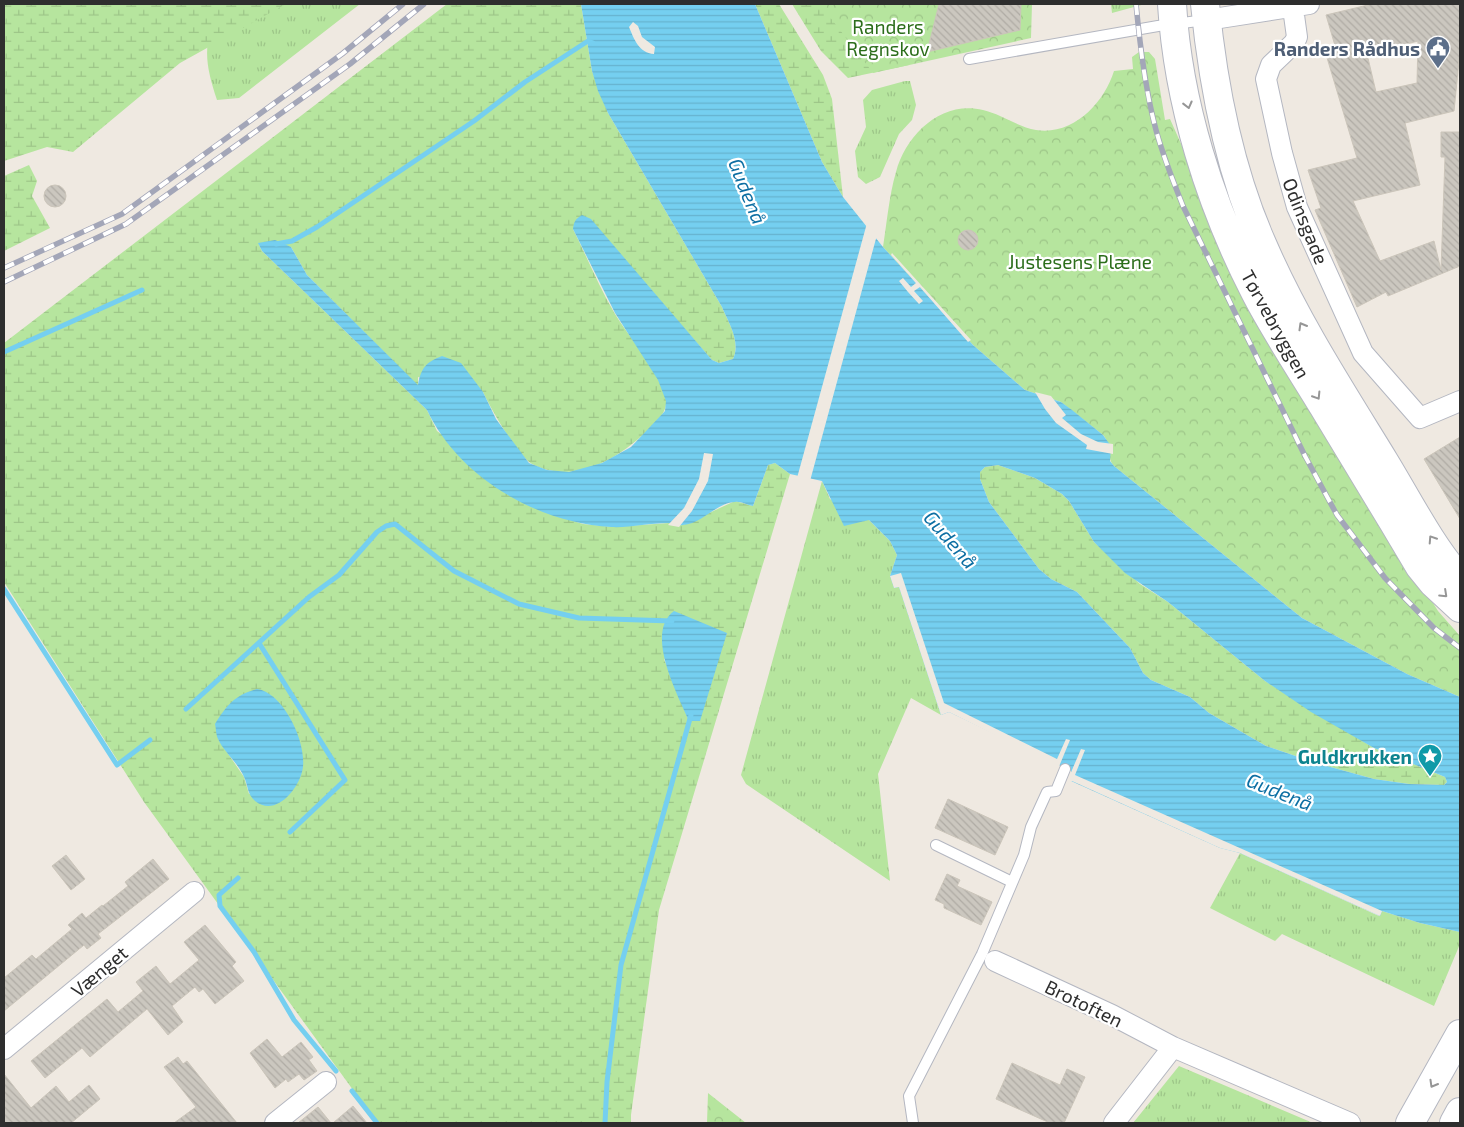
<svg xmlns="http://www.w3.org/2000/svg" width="1464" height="1127" font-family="'Exo 2',sans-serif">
<defs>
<pattern id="grass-tufts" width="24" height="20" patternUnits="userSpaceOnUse" patternTransform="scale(1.25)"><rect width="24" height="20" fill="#b6e59e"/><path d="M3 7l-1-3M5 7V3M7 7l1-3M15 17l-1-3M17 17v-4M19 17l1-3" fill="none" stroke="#9dc588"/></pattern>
<pattern id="wetland-marsh" width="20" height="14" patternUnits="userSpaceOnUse" patternTransform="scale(1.25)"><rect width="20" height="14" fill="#b6e59e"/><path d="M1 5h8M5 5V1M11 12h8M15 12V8" fill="none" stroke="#9dc588"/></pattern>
<pattern id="park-crowns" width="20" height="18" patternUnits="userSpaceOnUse" patternTransform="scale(1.25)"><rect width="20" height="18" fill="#b6e59e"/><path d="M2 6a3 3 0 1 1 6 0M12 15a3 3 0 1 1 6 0" fill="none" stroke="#9dc588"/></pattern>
<pattern id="water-rules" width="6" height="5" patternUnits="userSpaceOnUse" patternTransform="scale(1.25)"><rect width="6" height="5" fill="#75cff0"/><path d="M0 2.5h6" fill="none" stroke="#66b2ce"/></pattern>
<pattern id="building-back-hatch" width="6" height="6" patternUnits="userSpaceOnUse" patternTransform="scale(1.25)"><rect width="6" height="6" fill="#cbc7bf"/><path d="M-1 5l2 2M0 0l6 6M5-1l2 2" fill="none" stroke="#afaba4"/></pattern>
</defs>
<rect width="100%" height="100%" fill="#efe9e1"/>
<path fill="url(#grass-tufts)" d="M222,4H360L239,98L217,100C204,61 202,41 222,4Z
M1111,4H1145L1112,13Z
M905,81H910L916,105L912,120L899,134L880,177L866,184L858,177L855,151L866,127L863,100L872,90Z
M822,481L830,499L869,520L890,541L897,555L890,576L899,586L941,715L911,698L878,774L890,881L746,784L741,775Z
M1240,853L1379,916L1382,911L1420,923L1460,932V944L1434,1006L1282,934L1275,941L1210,908Z
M1179,1066L1313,1123H1133Z"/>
<path fill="url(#wetland-marsh)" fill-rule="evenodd" d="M4,4H286L180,63L73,152L47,147L4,161Z
M447,4H581L592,71L608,113L722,307C729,324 741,342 733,359L719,363L712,360L674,317L573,229C587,257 599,287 615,314C628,336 663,376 666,399C668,411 658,420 650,428C620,458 575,486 532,464C518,457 490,407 483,392L418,377V386L307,275L291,247L259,245L262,251L427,410L437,431L551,514L583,524L613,527L669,523L683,525L735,501L753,506L768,465L775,463L790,474L659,910L631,1115V1123H377L144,802L4,582V343ZM727,633L689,721L664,659ZM218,739L302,772L249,794L244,777Z
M755,4H779L823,75L832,99L843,197L822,162Z
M792,4H919L909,65L848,78L821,51Z
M29,165L37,181L32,196L50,228L4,251V176Z
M998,465L1035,478L1062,494L1069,501L1094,542L1140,584L1168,602L1265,681L1374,748L1445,777L1447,782L1444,785L1409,784L1374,779L1316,763L1266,746L1209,713L1190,697L1151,680L1143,673L1130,648L1077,592L1051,579L1039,569L989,502L980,479V472L985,467Z"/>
<path fill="url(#park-crowns)" d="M820,4H1032L1031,38L873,73Z
M1139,52H1149L1155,59L1165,120L1170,119L1186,155L1388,531L1438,611L1460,636V697L1407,674L1302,618L1114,466C1106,457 1111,443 1103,435L1061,402L1025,390L973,345L883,247C887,222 889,196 896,172C906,134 942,100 983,110C1001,114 1018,127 1036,130C1073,136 1104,103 1114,71L1133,69L1132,57Z
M708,1093L746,1123H707Z"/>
<path fill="url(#water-rules)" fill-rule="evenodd" d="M581,4H755L822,162L843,197L883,247L973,345L1025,390L1061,402L1072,410L1103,435L1111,446L1110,461L1114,466L1302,618L1407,674L1460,697V932L1420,923L1382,911L1380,916L1240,853L1220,848L1071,781V771L949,712L941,715L899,587L894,588L890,576L897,555L890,541L869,520L844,526L822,481L790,474L775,463L768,465L753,506C747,505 740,501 735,502C716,503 702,524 683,525C678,526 673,523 668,523C649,523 630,528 611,527C538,523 459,478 427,410L262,251L258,243L275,240L291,247L307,275L418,385C421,368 426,362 442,356L461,363L483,392L496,419L529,463L547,470L569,472L602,463L631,447L665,411L666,401L658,380L615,313L573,229C574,222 575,219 582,215L591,219L712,360L719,363L733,359C741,342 729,324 722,307L608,113L598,91L592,71ZM633,22L638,26L642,37L655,47L654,54C639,53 634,39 629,27ZM998,465L1035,478L1062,494L1069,501L1094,542L1125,573L1168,602L1265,681L1311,712L1374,748L1445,777L1447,782L1444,785L1409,784L1374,779L1316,763L1266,746L1209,713L1190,697L1151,680L1143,673L1130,648L1077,592L1051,579L1039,569L989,502L980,479V472L985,467Z
M674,611L727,633L700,721H689C678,695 644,633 674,611Z
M257,689C285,693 309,747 302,772C297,791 275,817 255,801C247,794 248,785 244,777C238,763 224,752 218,739C216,735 216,728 215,724C227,705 235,695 257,689Z"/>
<path fill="#efe9e1" d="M867,223L877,235L810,481L797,478Z
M892,253L971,340L968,342L920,287L914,291L923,301L919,304L908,292L899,281L903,278L911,287L916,283L891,255Z
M1035,392L1051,396L1066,415L1062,418L1081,434L1098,442L1113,444V454L1086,449L1087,445L1056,423L1045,409Z
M704,453L713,454L708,481L692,511L679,527L668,525L684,508L699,479Z
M901,573L944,703L1057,759L1066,739L1070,740L1058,769L1055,768V765L949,712L941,715L899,587L894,588L890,576Z
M1081,749L1085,750L1075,775L1382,911L1380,916L1240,853L1220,848L1072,781L1070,783L1069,777Z"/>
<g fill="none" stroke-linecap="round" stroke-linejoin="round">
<path stroke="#75cff0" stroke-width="5" d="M276,244L292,241L317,227L474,121L525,82L588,41L593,43
M4,352L142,290
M4,589L117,765L150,740
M259,643L345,780L290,832
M186,709L309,597L339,575L377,532L386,526L395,524L454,571L519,604L579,618L672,621
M238,878L219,895L220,906L254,952L294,1020L336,1071
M352,1091L377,1123
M605,1123L607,1082L621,965L691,715"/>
</g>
<path fill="url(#building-back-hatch)" stroke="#cbc5ba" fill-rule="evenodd" d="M939,4H1021L1020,30L927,52Z
M1372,4H1460V51L1454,111L1405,123L1420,185L1353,201L1380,261L1434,241L1441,270L1445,157H1441V132H1460V266L1388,296L1386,292L1357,307L1315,210L1321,208L1308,170L1357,158L1325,51L1336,49L1326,15ZM1418,41L1417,83L1376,92L1367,54Z
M44 196a11 11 0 1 1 22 0a11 11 0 1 1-22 0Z
M958 240a10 10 0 1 1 20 0a10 10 0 1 1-20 0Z
M1460,437V519L1424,459Z
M948,799L1008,827L995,855L935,828Z
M66,855L85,879L71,890L52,866Z
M153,859L169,879L98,934L101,938L87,949L84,945L4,1011V978L32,955L36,959L72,929L68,925L82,913L86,918L102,905L103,906L128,886L125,882Z
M947,874L960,880L957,886L992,902L981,925L944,908V904L935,900Z
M205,925L236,962L232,966L244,981L215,1004L203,989L199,992L195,987L172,1006L183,1022L168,1035L147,1009L90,1057L82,1048L45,1078L31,1061L107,999L118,1012L143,991L136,982L156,966L170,984L199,960L184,942Z
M267,1039L282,1057L301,1042L313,1057L309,1060L317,1071L304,1080L299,1074L288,1082L286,1079L275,1088L250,1053Z
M178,1057L183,1064L187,1061L237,1123H174L196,1107L164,1067Z
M1012,1063L1060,1085L1067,1069L1085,1077L1064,1123H1050L996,1099Z
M4,1074L31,1108L56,1086L69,1102L89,1085L100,1099L71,1123H4Z
M353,1106L367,1123H333Z
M318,1107L331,1123H298Z"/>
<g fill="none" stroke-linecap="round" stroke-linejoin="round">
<defs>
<path id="service" d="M969,59L1158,26L1206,20
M936,845L1012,882
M913,1123L909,1096L982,954L1024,855L1031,827L1047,792L1056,791L1065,769"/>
<path id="minor" d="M1293,8L1297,37L1294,43L1271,65L1266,79L1282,153L1297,207L1363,353L1420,418L1460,401
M1207,20L1309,4
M995,961L1112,1015L1173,1047L1350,1123
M4,1049L194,892
M275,1123L326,1082
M1114,1123L1173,1047"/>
<path id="secondary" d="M1172,4C1178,103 1210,204 1255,292C1275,331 1300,368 1323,406C1355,459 1388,513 1420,567L1433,583L1460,608
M1205,4C1213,86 1229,170 1263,246C1296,322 1341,391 1384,461C1405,495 1433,550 1460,578
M1410,1123L1460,1034
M1454,1123L1460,1112"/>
</defs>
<use href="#service" stroke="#b4b7c1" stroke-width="12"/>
<use href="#minor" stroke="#b4b7c1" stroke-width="22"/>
<use href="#secondary" stroke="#b4b7c1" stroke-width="30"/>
<use href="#service" stroke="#fff" stroke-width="10"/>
<use href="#minor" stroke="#fff" stroke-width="20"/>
<use href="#secondary" stroke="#fff" stroke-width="28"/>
<defs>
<path id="rail" d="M1136,4C1140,46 1145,89 1156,130C1163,156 1173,181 1183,206L1305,456L1337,515L1385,578L1434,628L1460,648
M4,268L122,214L342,54L403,4
M4,282L126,224L350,64L424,4"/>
</defs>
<use href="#rail" stroke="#a3a6b8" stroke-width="5.5"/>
<use href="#rail" stroke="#fff" stroke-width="4" stroke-dasharray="11" stroke-linecap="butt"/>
</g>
<defs><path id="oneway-chevron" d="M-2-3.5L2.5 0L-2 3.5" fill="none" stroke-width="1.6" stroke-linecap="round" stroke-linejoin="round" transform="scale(1.25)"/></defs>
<g stroke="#969696">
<use href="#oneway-chevron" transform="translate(1188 105) rotate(76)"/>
<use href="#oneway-chevron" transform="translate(1302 326) rotate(-120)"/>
<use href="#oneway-chevron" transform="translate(1317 396) rotate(58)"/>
<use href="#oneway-chevron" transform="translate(1432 539) rotate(-123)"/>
<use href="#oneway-chevron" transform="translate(1444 594) rotate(43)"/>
<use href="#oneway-chevron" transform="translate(1433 1084) rotate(120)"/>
</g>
<defs>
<symbol id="civic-pin" viewBox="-11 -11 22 30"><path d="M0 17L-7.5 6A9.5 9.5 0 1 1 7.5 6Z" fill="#5c6f8a" stroke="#fff"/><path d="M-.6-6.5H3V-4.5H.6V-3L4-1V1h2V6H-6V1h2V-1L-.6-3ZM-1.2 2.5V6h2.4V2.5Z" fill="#fff"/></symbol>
<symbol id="sight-pin" viewBox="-11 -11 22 30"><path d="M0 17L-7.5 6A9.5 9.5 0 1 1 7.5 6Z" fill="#0f9aa8" stroke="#fff"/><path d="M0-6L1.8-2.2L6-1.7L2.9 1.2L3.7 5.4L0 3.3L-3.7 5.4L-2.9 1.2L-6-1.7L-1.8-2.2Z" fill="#fff"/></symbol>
</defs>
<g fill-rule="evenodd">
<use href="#civic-pin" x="1424" y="34" width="28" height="38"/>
<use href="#sight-pin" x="1416" y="742" width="28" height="38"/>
</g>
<g text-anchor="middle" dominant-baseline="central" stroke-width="4.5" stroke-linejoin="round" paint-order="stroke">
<g font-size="19" fill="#2c6e1b" stroke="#fff">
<text x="888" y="26">Randers<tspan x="888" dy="22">Regnskov</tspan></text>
<text x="1080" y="261">Justesens Plæne</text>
</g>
<g font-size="19" font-weight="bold" fill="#4e5e75" stroke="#fff" text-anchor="end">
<text x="1420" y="48">Randers Rådhus</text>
</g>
<g font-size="19" fill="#2e2e2e" stroke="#fff">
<text transform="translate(1306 221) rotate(68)">Odinsgade</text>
<text transform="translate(1276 324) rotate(61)">Tørvebryggen</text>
<text transform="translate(99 971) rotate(-40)">Vænget</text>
<text transform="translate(1084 1003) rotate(26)">Brotoften</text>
</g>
<g font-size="19" font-weight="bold" fill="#0d838f" stroke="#fff" text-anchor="end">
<text x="1412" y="756">Guldkrukken</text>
</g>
<g font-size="20" font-style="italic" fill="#0d6fa3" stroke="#fff">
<text transform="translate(748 191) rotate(68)">Gudenå</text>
<text transform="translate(951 539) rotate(49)">Gudenå</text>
<text transform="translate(1280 791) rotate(22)">Gudenå</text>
</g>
</g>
<rect width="1464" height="1127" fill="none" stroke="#2e2e2e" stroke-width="10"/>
</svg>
